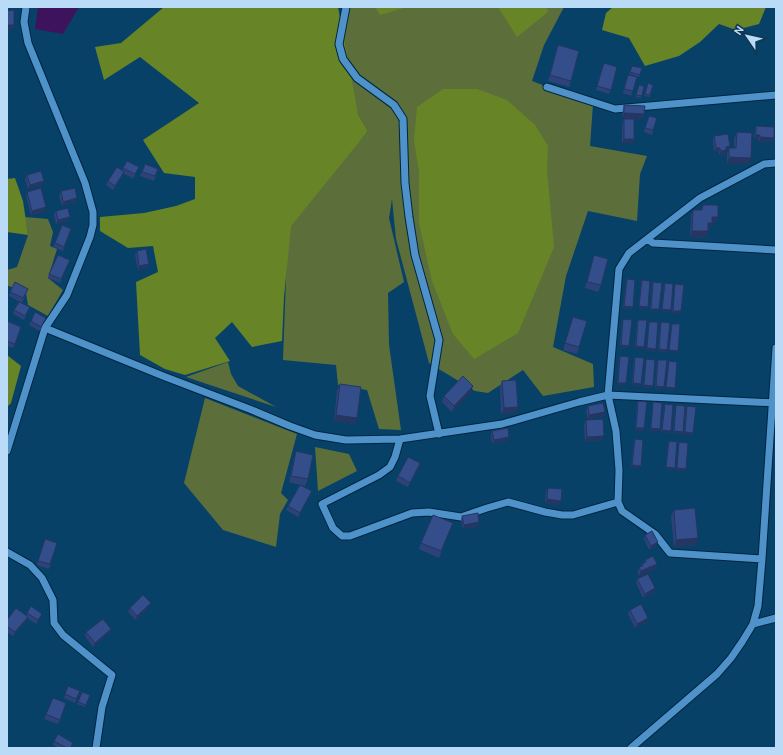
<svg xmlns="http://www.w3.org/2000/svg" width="783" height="755" font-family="Ubuntu,sans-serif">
<rect width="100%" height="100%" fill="#084167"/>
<path fill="#5c6f3b" d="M346,7H564L544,45L532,81L593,104L590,146L647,156L640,174L637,221L588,211L566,276L553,347L593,364L594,387L543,396L523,370L488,393L475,391L429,363L396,239L392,199L389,218L404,282L388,293L389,345L401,430L379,429L367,390L338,385L336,365L283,360L288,224L368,131L358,114L334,39Z
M25,217L48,219L53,232L50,246L57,249L48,278L63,290L48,316L28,305L26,293L9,286H7V270L17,267L28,235Z
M228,362L231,374L238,386L276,407L186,377Z
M205,398L297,434L281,493L288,500L280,514L276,547L223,530L184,483Z
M315,447L349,454L357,471L318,491Z"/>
<path fill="#678526" d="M164,7H338L358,114L368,131L291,226L284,297L282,341L252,347L232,322L215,338L230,361L185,375L165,369L140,355L136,282L158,272L153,246L128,248L100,231V217L144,213L176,206L195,199V177L164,173L143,140L199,103L140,57L104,80L95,47L121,43Z
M375,7H407L380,15Z
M498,7H546L548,12L517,37Z
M613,7H766L759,24L736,30L719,24L700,42L679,56L645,66L629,38L602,30L606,13Z
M443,89H477L507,100L535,125L548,146L547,170L554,247L518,333L474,359L453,334L432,281L419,223V172L414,140L417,107Z
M15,178L23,201L28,235L7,232V179Z
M7,355L21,366L11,403L7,407Z"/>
<path fill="#3d135e" d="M38,7H79L63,34L35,29Z"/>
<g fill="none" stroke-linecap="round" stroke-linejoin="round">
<defs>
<path id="minor" d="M346,7L339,44L343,59L357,78L394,105L403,119L405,183L409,217L415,255L439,340L430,396L439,434
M547,87L615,109L776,95
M647,239L653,243L776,250
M45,328L163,376L252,410L290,426L315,435L346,440L400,439L502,424L579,402L608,395L776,403
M400,439L395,457L390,467L379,475L322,504L333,528L342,536H350L412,513L429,512L461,517L487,508L508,502L545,512L562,515H573L618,502
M7,451L45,328L67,295L90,237L93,225V212L85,183L61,124L28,43L24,22L26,7
M7,552L30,565L42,578L53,600L54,623L63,635L112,675L102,707L96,748
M762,559L670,553L655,534L622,511L618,502L619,470L616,431L608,395L619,269L629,253L700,198L764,164L776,163
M753,624L776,618
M631,748L717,674L731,658L742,642L753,624L758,606L762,559L776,348"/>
</defs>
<use href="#minor" stroke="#012641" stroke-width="9"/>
<use href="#minor" stroke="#4f92c9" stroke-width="7"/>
</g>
<path fill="#2d4278" d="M558,45L571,81L569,87L548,81Z
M632,66L642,68L639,77L629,74Z
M602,68L611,90L609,94L596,90Z
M628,75L637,77L631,96L623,93Z
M648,83L653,85L650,97L644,96Z
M639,85L644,86L641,98L635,97Z
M624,105L644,114L643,119L622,118L623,110Z
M649,116L653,130L652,135L644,132Z
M624,119L634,139L633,143H622V124Z
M756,126L774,138L772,142H759L758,139H754L755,130Z
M737,132L749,164H727V154L729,148H734V139Z
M714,136L730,146L728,150L726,151L725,155H719V152H714L713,140Z
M145,164L158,169L154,181L140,176Z
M139,167L133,179L123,173L122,176L113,190L106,185L108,181L122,171L123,168Z
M27,175L44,181L42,185L28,189L25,179Z
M61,191L76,202L62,206L59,196Z
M27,192L45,211L31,215L26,196Z
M703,205L718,217L715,223H712L710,229H708L706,238L690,237L691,216L693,210H701Z
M56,211L68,221L56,224L54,215Z
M62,225L71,229L63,251L53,247Z
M137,251L149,264L147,268L138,270L135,255Z
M594,255L601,285L598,292L585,288Z
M68,264L60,283L48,278L49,274Z
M627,279L633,307L632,309L623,308L626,282Z
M642,280L648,307L647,309H639L641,282Z
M653,282L659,309L658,311H650L652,284Z
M665,283L671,310L670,312L662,311L664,285Z
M675,284L681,311V313H672L675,286Z
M28,289L22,303L9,296L10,292Z
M14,310L28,311L24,320L13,314Z
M573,317L579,347L577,354L563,350Z
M623,319L628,348L620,347L622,321Z
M638,320L644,347V349L635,348L637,322Z
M31,321L44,322L40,331L29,325Z
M7,322L21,327L13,348L7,346Z
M649,322L655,351L646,350L649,324Z
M661,322L667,350V352L658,351L660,325Z
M672,324L678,351L677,353L669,352L671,326Z
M620,356L625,385H617L619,358Z
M635,357L641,386L632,385L634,359Z
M646,359L652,388L643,387L646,361Z
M658,360L664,387V389L655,388L657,362Z
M669,361L675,388L674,390L666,389L668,363Z
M502,381L516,413L501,414L500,387Z
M340,384L355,424L334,421L337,391Z
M471,392L452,412L442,402L444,396Z
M638,401L644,428V431L635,430L637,403Z
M653,402L660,429L659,431H650L653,404Z
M665,404L670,433L661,432L664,406Z
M676,405L683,432L682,434L673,433L675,407Z
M588,406L605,412L603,416L588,419L586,411Z
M687,406L693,433L692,435H684L686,408Z
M586,420L603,440L585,441L584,424Z
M492,431L508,441L492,444L491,435Z
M635,439L640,468L631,467L634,441Z
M669,441L674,470L666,469L668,443Z
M679,442L685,471H676L679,444Z
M296,451L308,479L305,486L300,485L312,491L310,495L298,517L286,510L288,506L300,485L289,482L294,458Z
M420,463L419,468L408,487L396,481L398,476Z
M548,488L559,505L545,503L546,492Z
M674,510L695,545L674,547L671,516Z
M462,516L479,522L478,526L463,529L461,520Z
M450,529L439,558L419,549L421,543Z
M645,535L656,546L649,550L644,539Z
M45,539L57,543L49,569L37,565Z
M645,560L657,564L655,569L639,576L638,572L639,567L641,566L642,564L644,563Z
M637,579L655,588L654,592L643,598L636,583Z
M149,607L136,620L128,612L130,608Z
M630,610L646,623L635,628L628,614Z
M27,613L40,618L36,624L27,618L26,621L13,636L7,632V620L26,616Z
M111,629L109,633L93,647L85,636L86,632Z
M68,686L80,691L75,703L64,698Z
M82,692L90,695L85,707L77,704Z
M53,698L66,703L58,724L44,719Z
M54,741L73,743L71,748H58L53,745Z"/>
<path fill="#243661" d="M7,25H14L13,29L7,30Z
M624,113L644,114L643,119L622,118Z
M756,135H760L758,139H754Z
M760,137L774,138L772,142H759Z
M624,139H634L633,143H622Z
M730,146L728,150L726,151L725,155H719L721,151L726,147Z
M716,148H720L719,152H714Z
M729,157L751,158L749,164H727Z
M44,181L42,185L28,189L30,185Z
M77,198L76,202L62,206L63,202Z
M46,207L45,211L31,215L32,211Z
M70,217L68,221L56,224L58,220Z
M712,217H718L715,223H712L710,229H706L708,223Z
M692,231H708L706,238L690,237Z
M149,264L147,268L138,270L139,266Z
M624,306L633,307L632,309L623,308Z
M639,306L648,307L647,309H639Z
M651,309H659L658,311H650Z
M662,309L671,310L670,312L662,311Z
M673,311H681V313H672Z
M621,345L629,346L628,348L620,347Z
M636,346L644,347V349L635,348Z
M647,348L656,349L655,351L646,350Z
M659,349L667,350V352L658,351Z
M669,350L678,351L677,353L669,352Z
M618,383H626L625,385H617Z
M633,383L641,384V386L632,385Z
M644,385L653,386L652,388L643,387Z
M473,386L471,392L452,412L454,406Z
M656,386L664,387V389L655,388Z
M666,387L675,388L674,390L666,389Z
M518,407L516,413L501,414L504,408Z
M605,412L603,416L588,419L589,415Z
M336,415L357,418L355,424L334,421Z
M636,428H644V431L635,430Z
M651,428L660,429L659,431H650Z
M662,430L671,431L670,433L661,432Z
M674,431L683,432L682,434L673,433Z
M685,432L693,433L692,435H684Z
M604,436L603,440L585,441L587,437Z
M509,437L508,441L492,444L494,440Z
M420,463L419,468L408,487Z
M632,465L641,466L640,468L631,467Z
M666,467L675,468L674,470L666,469Z
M677,468L686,469L685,471H676Z
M547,499L561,501L559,505L545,503Z
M479,522L478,526L463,529L464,525Z
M698,538L695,545L674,547L676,540Z
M658,542L656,546L649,550L651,546Z
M657,564L655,569L639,576L641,571Z
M655,588L654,592L643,598L645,594Z
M151,603L149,607L136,620L137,616Z
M28,617L26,621L13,636L15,632Z
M648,618L646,623L635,628L637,624Z
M111,629L109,633L93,647L95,643Z"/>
<path fill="#344d8b" stroke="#243661" d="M14,10V25H7V11Z
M558,45L579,51L571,81L550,75Z
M604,63L617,67L611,90L597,86Z
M632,66L642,68L640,75L630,72Z
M628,75L637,77L633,91L624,89Z
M648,83L653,85L650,95L645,94Z
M639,85L644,86L642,96L636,95Z
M624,105L645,106L644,114L624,113Z
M649,116L657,118L653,130L645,128Z
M624,119H634V139H624Z
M756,126L774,127V138L760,137V135H756Z
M737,132L752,133L751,158L729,157V148H736Z
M728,134L730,146L726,147V150L721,151L720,148H716L714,136Z
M127,161L139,167L135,174L123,168Z
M145,164L158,169L155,176L142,172Z
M117,167L124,172L115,186L108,181Z
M41,171L44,181L30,185L27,175Z
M41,188L46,207L32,211L27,192Z
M75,188L77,198L63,202L61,191Z
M703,205H718V217H712V223H708V231H692L693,210H702Z
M68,208L70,217L58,220L56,211Z
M62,225L71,229L64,247L55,243Z
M146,249L149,264L139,266L137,251Z
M58,255L70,260L61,279L49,274Z
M594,255L608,259L601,285L587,282Z
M627,279L635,280L633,307L624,306Z
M642,280L650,281L648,307L639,306Z
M15,282L28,289L23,298L10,292Z
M653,282L662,283L659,309H651Z
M665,283L673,284L671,310L662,309Z
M675,284L684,285L681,311H673Z
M19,302L30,307L25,316L14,310Z
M35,312L46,318L41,327L31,321Z
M573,317L587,321L579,347L565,343Z
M623,319L632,320L629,346L621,345Z
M638,320H647L644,347L636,346Z
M7,321L21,327L15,344L7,341Z
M649,322H658L656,349L647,348Z
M661,322L670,323L667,350L659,349Z
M672,324H680L678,351L669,350Z
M620,356L629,357L626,383H618Z
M635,357L644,358L641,384L633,383Z
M646,359L655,360L653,386L644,385Z
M658,360H667L664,387L656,386Z
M669,361L677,362L675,388L666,387Z
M463,376L473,386L454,406L444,396Z
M516,380L518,407L504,408L502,381Z
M340,384L361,387L357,418L336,415Z
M638,401L647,402L644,428H636Z
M653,402L662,403L660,429L651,428Z
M603,403L605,412L589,415L588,406Z
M665,404L673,405L671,431L662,430Z
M676,405L685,406L683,432L674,431Z
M687,406L696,407L693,433L685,432Z
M603,419L604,436L587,437L586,420Z
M508,428L509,437L494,440L492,431Z
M635,439L643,440L641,466L632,465Z
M669,441L677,442L675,468L666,467Z
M679,442L688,443L686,469L677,468Z
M296,451L313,455L308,479L291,476Z
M408,457L420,463L410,483L398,476Z
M300,485L312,491L300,513L288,506Z
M548,488L562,489L561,501L547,499Z
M695,508L698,538L676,540L674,510Z
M478,513L479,522L464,525L462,516Z
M433,515L453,523L441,551L421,543Z
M652,531L658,542L651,546L645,535Z
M45,539L57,543L50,564L38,561Z
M653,556L657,564L641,571L639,567L643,566L642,564L646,562L645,560Z
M648,574L655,588L645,594L637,579Z
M143,595L151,603L137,616L130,608Z
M641,604L648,618L637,624L630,610Z
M31,606L42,614L38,620L27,613Z
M16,608L28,617L15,632L7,626V620Z
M103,619L111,629L95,643L86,632Z
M68,686L80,691L76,699L65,694Z
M82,692L90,695L86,705L78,702Z
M53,698L66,703L60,720L46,714Z
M58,734L73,743L70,748H67L54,741Z"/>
<rect width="783" height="755" fill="none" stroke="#badbf8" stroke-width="16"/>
<g transform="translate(747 36) rotate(304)" stroke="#123652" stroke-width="3" paint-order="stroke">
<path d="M0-3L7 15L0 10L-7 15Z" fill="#badbf8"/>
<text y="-6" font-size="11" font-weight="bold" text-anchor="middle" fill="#badbf8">N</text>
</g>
</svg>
